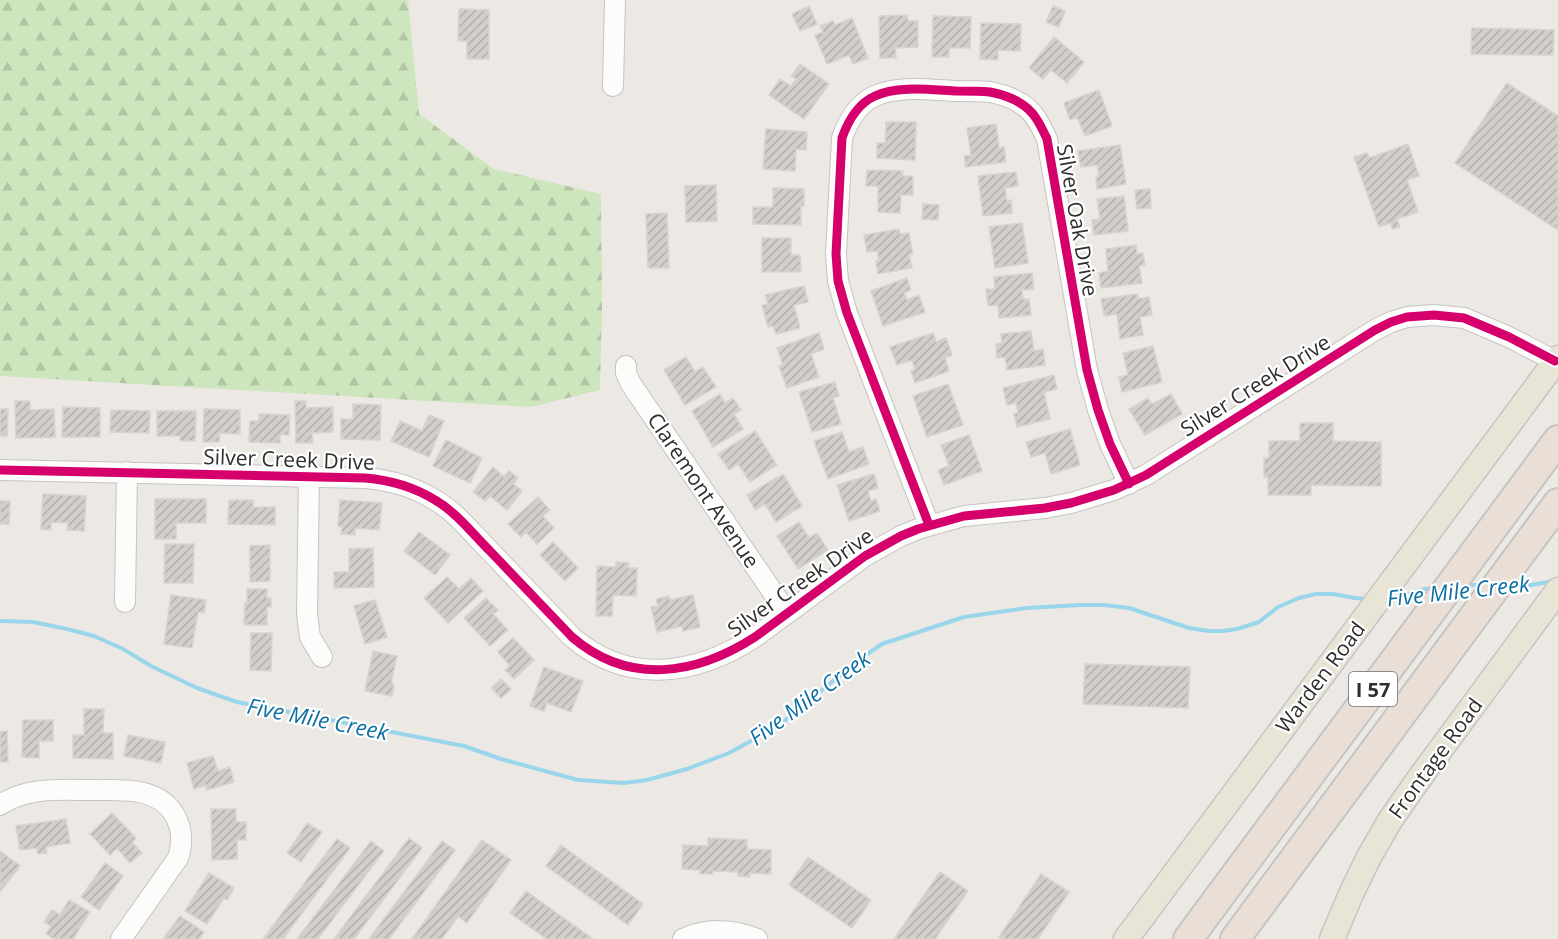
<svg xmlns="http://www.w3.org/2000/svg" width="1558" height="939" font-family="'Open Sans',sans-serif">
<defs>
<pattern id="forest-firs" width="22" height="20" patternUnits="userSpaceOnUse" patternTransform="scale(1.5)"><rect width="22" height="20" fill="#cee6be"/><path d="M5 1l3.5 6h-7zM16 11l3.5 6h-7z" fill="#b1c6a4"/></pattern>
<pattern id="building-hatch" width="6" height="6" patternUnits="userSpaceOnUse" patternTransform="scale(1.5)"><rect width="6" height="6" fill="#d1cecb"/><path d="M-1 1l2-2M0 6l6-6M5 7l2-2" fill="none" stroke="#b4b1af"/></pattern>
</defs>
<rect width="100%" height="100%" fill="#ece8e4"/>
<path fill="url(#forest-firs)" d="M0,0H408L419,114L494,169L601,194L602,307L600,390L531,407L0,376Z"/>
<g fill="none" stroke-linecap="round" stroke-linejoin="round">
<path stroke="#99d6ec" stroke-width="4" d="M1466,585H1483
M1511,585H1531L1554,581
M1390,599L1425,589L1435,588
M0,621L33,622L67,629L94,636L123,649L151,666L197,688L237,702L464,746L501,759L578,780L624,783L647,780L687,769L729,753L778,726L860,659L882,644L964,617L1027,608L1080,605H1104L1129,608L1189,628L1209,631H1223L1237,629L1259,622L1278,607L1299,598L1316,594H1333L1355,598L1368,599"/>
</g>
<path fill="url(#building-hatch)" stroke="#d7d4d0" stroke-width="1.5" d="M809,6L817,24L800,31L792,14Z
M1053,6L1065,11L1059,27L1046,22Z
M459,9L489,10V59H467V41H458Z
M907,15L908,21H918V47L895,48L896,58H880L879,16Z
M933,16L971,17L970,48H949V57H932Z
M852,18L868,58L853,64L849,55L827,64L815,35L823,32L820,26L833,21L835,25Z
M981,23L1021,24L1020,51L998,50V60L980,59Z
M1472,28L1554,30L1553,55L1471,54Z
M1054,37L1084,62L1067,83L1051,70L1043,79L1029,68Z
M800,64L829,84L804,119L769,95L780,79L791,86L796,79L791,76Z
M1507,83L1558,116V230L1455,163Z
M1099,90L1112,126L1085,136L1077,117L1070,120L1064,103Z
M886,122H916L915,160L877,158V143H885Z
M996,124L999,148L1004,147L1006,162L966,167L964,156L971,155L967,128Z
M766,129L807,132L806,150L796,149L795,171L763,169Z
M1408,144L1419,176L1407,180L1418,212L1397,219L1400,227L1393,229L1390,223L1379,227L1354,157L1367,153L1369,158Z
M1120,145L1126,184L1097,189L1096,176H1099L1097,165L1081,167L1078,151Z
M867,170L903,171L902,176H913V195H901L900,213L878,212V186H866Z
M1016,172L1018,186L1005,188L1007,201L1011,200L1012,213L983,216L978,176Z
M716,185L717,221L686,222L685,186Z
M773,188L804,189V206H801V225L753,224V207H773Z
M1150,189L1151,208L1137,209L1135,190Z
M1124,196L1128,231L1094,235L1092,220L1100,219L1097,199Z
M923,204L939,205L938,220L922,219Z
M667,213L669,268H648L646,214Z
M1022,223L1028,263L995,268L989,227Z
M899,229L900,234L909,233L913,254H909L912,268L878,274L876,261L879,260L877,251L867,252L864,235Z
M762,238H791V255H800L801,272H762Z
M1136,245L1137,254L1143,253L1145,265L1139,266L1142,283L1101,288L1099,273L1108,271L1106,249Z
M1032,273L1034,289L1022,290L1023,299H1029L1031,315L999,318L998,305L988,306L986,289H995L994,277Z
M907,278L911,290L904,293L907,300L919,295L925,312L883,326L871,291Z
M804,286L808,302L794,305L800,328L776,334L773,326L768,327L762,305L768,304L765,295Z
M1137,294L1138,299L1149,297L1152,315L1140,317L1143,335L1120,339L1117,314L1104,316L1101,299Z
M1031,331L1034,351L1043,349L1045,365L1007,370L1005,357L997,358L996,344L1002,343L1001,334Z
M819,333L824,349L811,354L819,377L787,388L779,366L783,365L777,348Z
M933,333L936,342L946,338L952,355L945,358L949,371L915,383L911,371L915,370L912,360L897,365L890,347Z
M1153,346L1162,382L1122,392L1119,377L1128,375L1123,353Z
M686,357L695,372L703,367L716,387L685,405L664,370Z
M1054,375L1057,389L1044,392L1050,419L1017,427L1014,414L1018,413L1016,403L1007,405L1003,388Z
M835,382L839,396L833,398L841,424L812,432L799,392Z
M948,384L963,425L927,437L913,396Z
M720,394L725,403L733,398L741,410L734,414L743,429L713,447L692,411Z
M1171,394L1182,414L1145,435L1129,409L1148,398L1152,404Z
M15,401H30V410L54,409L55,437L16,438Z
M295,401H306V408L333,407V432L312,433L313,443H296Z
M353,404L381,405L380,440L341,439V419H353Z
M63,407L100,408V437H62Z
M0,409H8L7,436H0Z
M204,409L240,410V434L220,433L219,442H203Z
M111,410L150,411L149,433L110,432Z
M157,411H196L195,441H180V436H157Z
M259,414L290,415L289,435H280V443L249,442L250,421H259Z
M429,415L444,421L429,457L391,441L400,421L422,431Z
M1300,423H1333V441L1381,442V486L1311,485V495H1268V477H1264V458H1269V441H1300Z
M1070,429L1080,465L1051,474L1045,453L1031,457L1026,442Z
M755,431L777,465L750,482L738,464L729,470L718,454Z
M842,432L849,452L863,447L869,464L828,479L814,441Z
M969,435L982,471L944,485L938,470L949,466L941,445Z
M446,440L482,458L470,483L433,466Z
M493,467L504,477L509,471L518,478L514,484L522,491L507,510L490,496L485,501L473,492Z
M783,474L802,506L776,522L765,504L755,510L747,495Z
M874,474L878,488L868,491L871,501L876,499L880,511L849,521L837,485Z
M43,494L86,496L84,531L67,530L68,523L51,522V530L41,529Z
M538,497L550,510L543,516L554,528L537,544L526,532L521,537L508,524Z
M155,499H206V523H176V539H155Z
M229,500H253V507H275V525L228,524Z
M340,500L382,503L379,530L355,528V535L341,534L342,527L338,526Z
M0,501H10L9,524H0Z
M799,522L809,538L817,533L828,550L798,569L777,536Z
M419,532L450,555L435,575L404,551Z
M553,542L578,568L565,581L540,555Z
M165,544H194L193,583H164Z
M270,545V581L250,582V546Z
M373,548L374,587L334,588V572H349V549Z
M616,562L629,563L628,568H637L636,596L613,595L612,616H596L597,566L616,567Z
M447,577L459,589L471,578L483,591L448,623L424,598Z
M247,589H267V598H271V607H267V625H244L245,603H247Z
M171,595L206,600L204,613L198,612L192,648L164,644Z
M693,595L700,627L683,631L682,626L657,632L651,607L658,606L656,599L669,596L670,600Z
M486,598L498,610L493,614L508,630L490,646L464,618Z
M375,600L387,637L365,644L354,606Z
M251,633H272L271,671L250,670Z
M513,638L534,660L514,679L505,670L510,666L498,652Z
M373,651L397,656L391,683L394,684L392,696L365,691Z
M1085,664L1190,667L1188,708L1083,704Z
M544,667L583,681L571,712L547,703L544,711L530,706Z
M501,679L511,689L501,698L491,688Z
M84,709H104L103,733H113V759L73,758V735H84Z
M23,720H53V741H39V758L22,757Z
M7,731L8,762H0V732Z
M128,735L165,742L161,763L124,756Z
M213,756L218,771L230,767L234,782L207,790L206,785L194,789L187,763Z
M211,809H236V822H246V840H237V859L212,860Z
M112,813L136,838L132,842L142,853L130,863L117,848L110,855L90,834Z
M66,819L70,843L46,847L47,853L38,854L37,848L20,850L16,826Z
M307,823L322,832L301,862L287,853Z
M409,838L422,848L354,939H334Z
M708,838L747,840V849L771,850V874L750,873V877L738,876V872L713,871L712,874H700V870L682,869L683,845L708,846Z
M337,839L350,848L283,939H263Z
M482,840L511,860L467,923L458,916L442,939H412Z
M371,841L384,851L318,939H297Z
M442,841L455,850L389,939H369Z
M561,845L643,904L628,925L546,866Z
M0,851L20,866L0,892Z
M808,857L871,900L852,928L789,885Z
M105,863L123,876L99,910L81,897Z
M940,872L968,891L935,939H894Z
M209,873L234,888L227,900L224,898L207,924L185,911Z
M1041,874L1069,892L1038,939H1002L999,937Z
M526,891L593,939H547L510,913Z
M69,900L90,912L73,939H55L46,934L51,926L44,922L52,910L60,915Z
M180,916L204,932L199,939H163Z"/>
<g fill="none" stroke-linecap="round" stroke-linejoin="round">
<defs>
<path id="minor" d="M613,86L615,0
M626,366V373L631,384L787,613
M0,470L365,478C390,480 414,487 435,500C456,512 472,533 489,550C517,579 544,608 572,637C629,686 696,675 755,637L865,556L901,536L918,529L964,516L1045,508L1071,503L1114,490L1146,475L1375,330L1391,322L1407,317L1434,315L1464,318L1509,337L1555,361
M309,476L307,614L310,637L322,657
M929,525L847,313L838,281L836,254L842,138C848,121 857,104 875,96C897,85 933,90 957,91C968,91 979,91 990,92C1000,94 1011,97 1020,103C1034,111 1040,124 1047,139L1087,370L1098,410L1110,444L1129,484
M125,602L127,472
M0,805C27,787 59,790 90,790C119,791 156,785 174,814C183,829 183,843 178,858L121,939
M683,939C706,928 734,929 757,939"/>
<path id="major" d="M1126,939L1558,358
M1332,939L1351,894L1369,857L1389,822L1416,783L1558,590"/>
<path id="highway" d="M1188,939L1558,440
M1235,939L1558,503"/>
</defs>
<use href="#minor" stroke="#c5c4c5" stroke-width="22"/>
<use href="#major" stroke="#c6c5c4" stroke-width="27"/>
<use href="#highway" stroke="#c6c5c4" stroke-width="32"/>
<use href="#minor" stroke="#fcfcfb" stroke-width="20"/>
<use href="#major" stroke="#e8e4d6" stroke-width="24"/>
<use href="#highway" stroke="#eadfd6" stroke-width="28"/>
<defs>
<path id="cycleway" d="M0,470L365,478C390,480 414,487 435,500C456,512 472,533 489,550C517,579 544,608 572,637C629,686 696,675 755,637L865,556L901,536L918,529L964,516L1045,508L1071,503L1114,490L1146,475L1375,330L1391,322L1407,317L1434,315L1464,318L1509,337L1555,361
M929,525L847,313L838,281L836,254L842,138C848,121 857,104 875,96C897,85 933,90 957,91C968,91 979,91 990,92C1000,94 1011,97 1020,103C1034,111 1040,124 1047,139L1087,370L1098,410L1110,444L1129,484"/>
</defs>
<use href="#cycleway" stroke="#fff" stroke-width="13"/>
<use href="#cycleway" stroke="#d6006c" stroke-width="9"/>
</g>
<g text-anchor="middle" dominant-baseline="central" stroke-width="4.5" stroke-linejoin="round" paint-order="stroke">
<rect fill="#fff" stroke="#6d6d6d" stroke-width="1.5" x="1349" y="672" width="48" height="34" rx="4.5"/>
<g font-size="20" font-weight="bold" fill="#2e2e2e">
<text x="1373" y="689">I 57</text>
</g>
<g font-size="21" fill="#2e2e2e" stroke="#fff">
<text transform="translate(1078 220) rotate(80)">Silver Oak Drive</text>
<text transform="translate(1255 385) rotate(-32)">Silver Creek Drive</text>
<text transform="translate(289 459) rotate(2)">Silver Creek Drive</text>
<text transform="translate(704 490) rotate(56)">Claremont Avenue</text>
<text transform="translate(800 582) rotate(-35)">Silver Creek Drive</text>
<text transform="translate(1320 677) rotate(-53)">Warden Road</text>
<text transform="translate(1435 758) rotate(-54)">Frontage Road</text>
</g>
<g font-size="22" font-style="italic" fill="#0d6fa3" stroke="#fff">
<text transform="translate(1458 590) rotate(-6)">Five Mile Creek</text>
<text transform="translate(809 697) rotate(-36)">Five Mile Creek</text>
<text transform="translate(318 718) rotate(11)">Five Mile Creek</text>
</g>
</g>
</svg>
